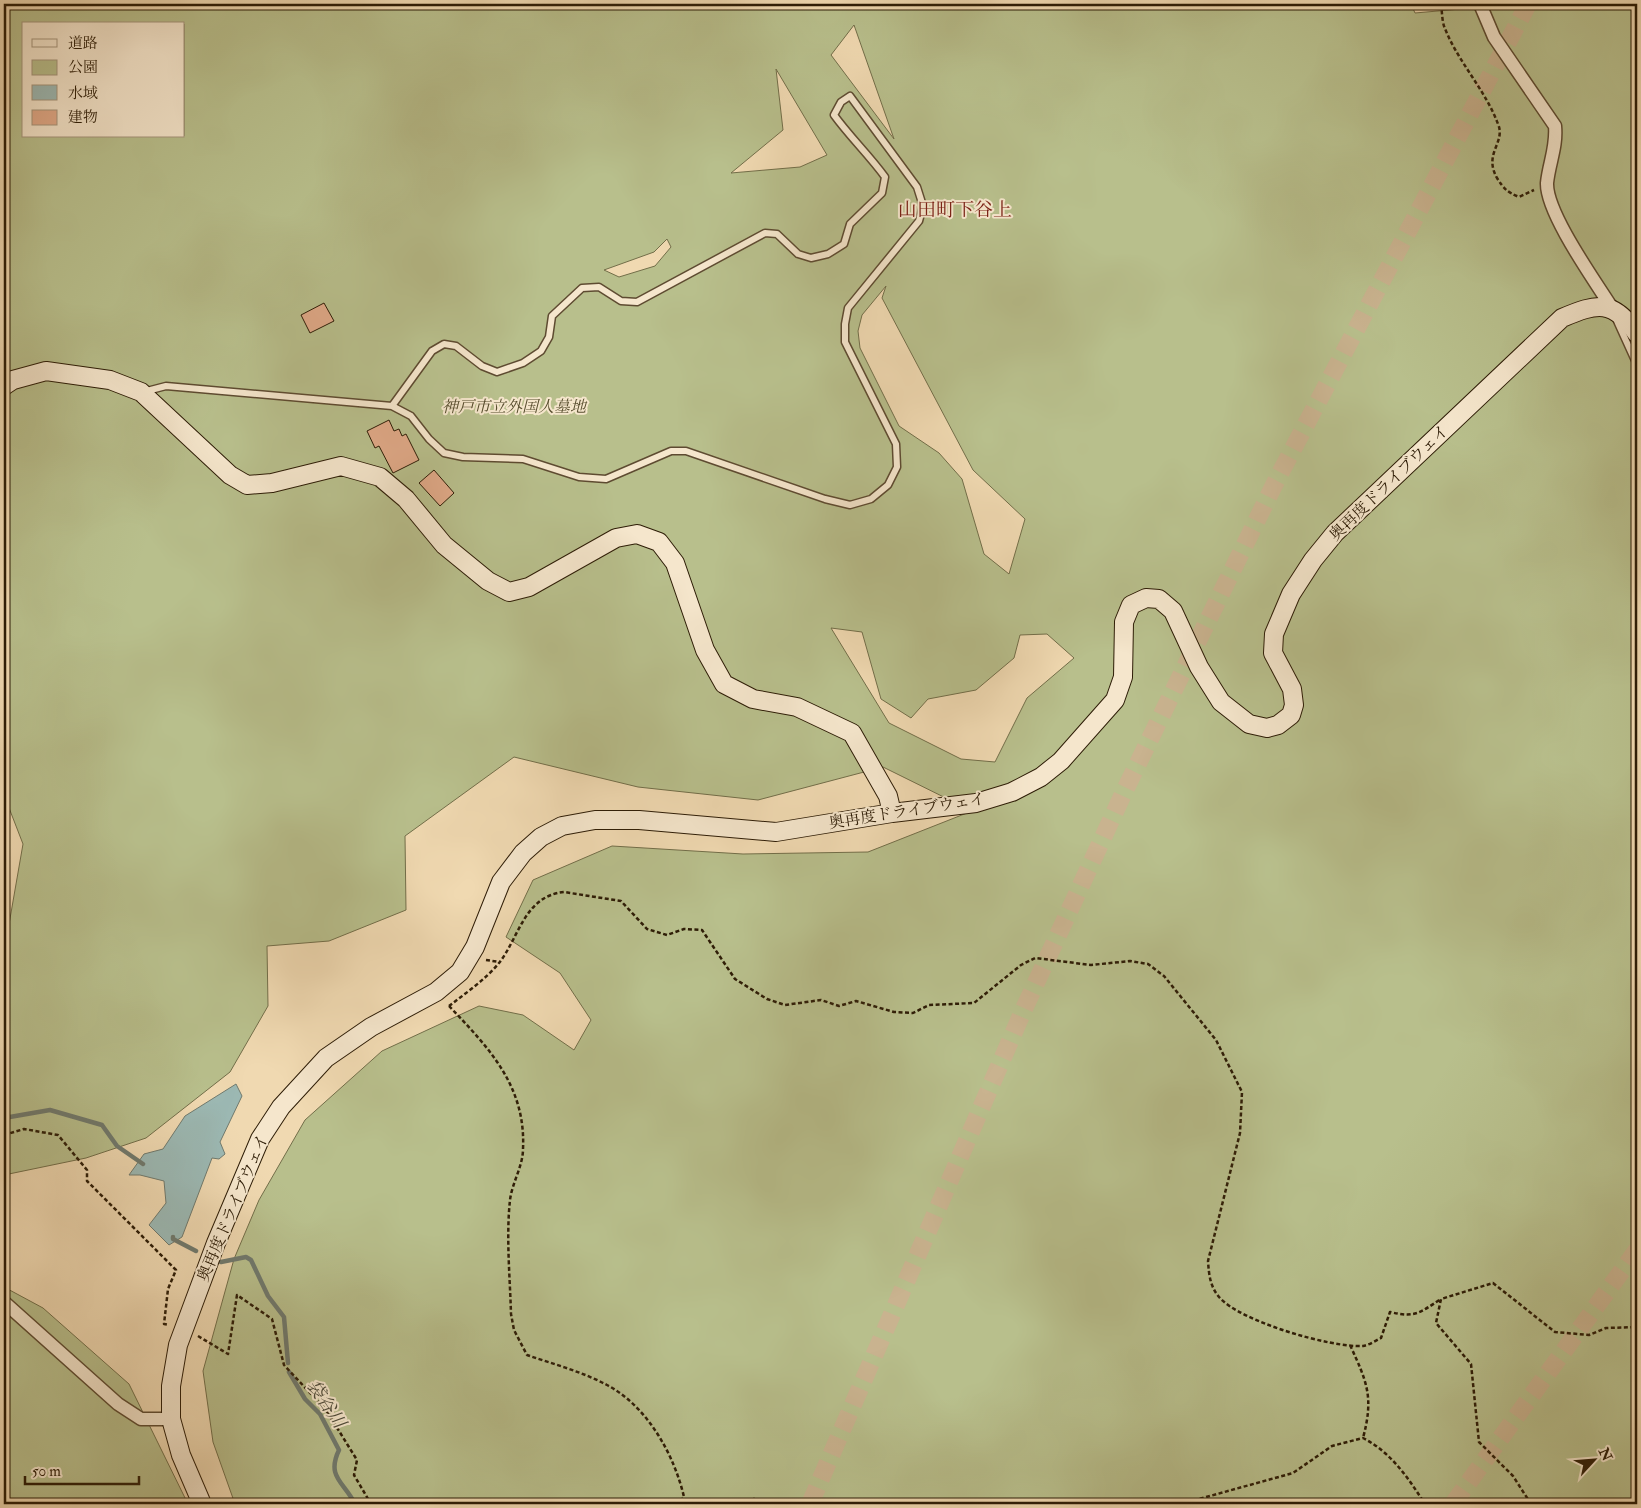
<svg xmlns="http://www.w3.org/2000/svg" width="1641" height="1508" font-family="'IM FELL Double Pica','Noto Serif JP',serif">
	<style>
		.green { fill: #b8bf8c; stroke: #726e49; fill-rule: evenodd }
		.water { fill: #9cb9b4; stroke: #707a6e }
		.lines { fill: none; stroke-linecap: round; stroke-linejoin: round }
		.stream { stroke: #707a6e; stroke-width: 4.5 }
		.building { fill: #e1aa89; stroke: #2d1c06 }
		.secondary-tunnel { stroke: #c9b38f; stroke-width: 18; stroke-dasharray: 18 9; stroke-linecap: butt }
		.lane-casing { stroke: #5e4b31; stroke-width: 9 }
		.street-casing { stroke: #5e4b31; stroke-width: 15 }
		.secondary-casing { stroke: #2d1c06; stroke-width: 20 }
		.path { stroke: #2d1c06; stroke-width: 2.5; stroke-dasharray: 4 2.5; stroke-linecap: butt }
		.lane { stroke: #f5e6cc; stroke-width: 6 }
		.street { stroke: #f5e6cc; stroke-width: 12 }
		.secondary { stroke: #f5e6cc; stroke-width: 18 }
		.labels { text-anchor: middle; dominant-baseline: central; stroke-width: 4; stroke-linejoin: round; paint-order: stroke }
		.park-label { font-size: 16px; font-style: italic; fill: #574d2e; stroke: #f5e6cc }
		.street-label { font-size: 16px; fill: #2d1c06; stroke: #f5e6cc }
		.water-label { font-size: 18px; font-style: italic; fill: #4e4b3a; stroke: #f5e6cc }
		.quarter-label { font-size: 19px; fill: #7a1f14; stroke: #f5e6cc }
	</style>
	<rect width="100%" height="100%" fill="#f0d9b1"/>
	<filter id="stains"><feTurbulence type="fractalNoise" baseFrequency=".004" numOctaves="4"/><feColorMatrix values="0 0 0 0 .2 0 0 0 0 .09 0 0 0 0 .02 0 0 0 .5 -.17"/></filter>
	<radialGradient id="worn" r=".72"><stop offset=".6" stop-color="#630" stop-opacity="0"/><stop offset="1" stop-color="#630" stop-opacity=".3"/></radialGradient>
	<path class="green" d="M 4,4 L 1411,4 L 1415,13 L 1472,8 L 1474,4 L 1637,4 L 1637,1504 L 235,1504 L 213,1442 L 203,1371 L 234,1259 L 259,1200 L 305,1120 L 382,1051 L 479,1006 L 523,1015 L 574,1050 L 591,1020 L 560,973 L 506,937 L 533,880 L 612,846 L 743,854 L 868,852 L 972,811 L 883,767 L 758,800 L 638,787 L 514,757 L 405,836 L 406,910 L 329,941 L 267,946 L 268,1006 L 230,1072 L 146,1138 L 86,1158 L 4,1175 L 4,953 L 23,844 L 4,795 ZM 24,24 L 184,24 L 184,136 L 24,136 ZM 854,25 L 894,139 L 831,55 ZM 776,69 L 827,155 L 800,167 L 731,173 L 783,130 ZM 667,239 L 671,247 L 655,266 L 619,277 L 604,270 L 654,252 ZM 886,286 L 882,298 L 973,470 L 1025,519 L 1009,574 L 984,554 L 962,479 L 939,453 L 899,426 L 860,348 L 858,331 L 862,315 ZM 831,628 L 862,632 L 881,699 L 911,718 L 928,699 L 976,690 L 1014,658 L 1020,635 L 1047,634 L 1074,658 L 1027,698 L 995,762 L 961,759 L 889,723 Z
		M 4,1287 L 43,1308 L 129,1384 L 188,1504 L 4,1504 Z"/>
	<path class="water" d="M 236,1084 L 242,1096 L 220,1142 L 225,1154 L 219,1159 L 212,1158 L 182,1237 L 169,1245 L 149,1225 L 166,1203 L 164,1181 L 140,1175 L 129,1175 L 144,1154 L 163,1149 L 185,1116 Z"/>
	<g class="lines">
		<path class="stream" d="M 4,1118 L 50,1110 L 102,1125 L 117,1146 L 143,1164
			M 173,1237 L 173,1239 L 196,1251
			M 221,1262 L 246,1257 L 251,1260 L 268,1296 L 284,1317 L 288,1363
			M 289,1372 L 305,1399 L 320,1414 L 339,1450 C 326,1477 344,1482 355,1504"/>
	</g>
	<path class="building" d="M 324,303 L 334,321 L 310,333 L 301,315 Z
		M 389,420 L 394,431 L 399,429 L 402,436 L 406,434 L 419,460 L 393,473 L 379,446 L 375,448 L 367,431 Z
		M 434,470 L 454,493 L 440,506 L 419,483 Z"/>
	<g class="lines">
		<path class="secondary-tunnel" d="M 810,1504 L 1023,1011 L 1124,792 L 1275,483 L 1528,4
			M 1453,1504 L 1637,1250"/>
		<g class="lane-casing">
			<path id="lane" d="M 1617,321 L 1637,365
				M 143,392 L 166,386 L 392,406 L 411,416 L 429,439 L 444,453 L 463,457 L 523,459 L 579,477 L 606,479 L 671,451 L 686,451 L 825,499 L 850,505 L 871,499 L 888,485 L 897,467 L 896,444 L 845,342 L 845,324 L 848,308 L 919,221 L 923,206 L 917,187 L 850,96 L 841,102 L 834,115 C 850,137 869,155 885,177 L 882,193 L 850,224 L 844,244 L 828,254 L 811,258 L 798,254 L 777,234 L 765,233 L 637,302 L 621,301 L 599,287 L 582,288 L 552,316 L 549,337 L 541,351 L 523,363 L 497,372 L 482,366 L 456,346 L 444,344 L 432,351 L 392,406"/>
		</g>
		<g class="street-casing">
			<path id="street" d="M 1480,4 L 1494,37 L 1555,126 C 1557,147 1549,163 1547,183 C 1546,213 1595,281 1612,308
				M 4,1302 L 118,1404 L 141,1419 L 171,1419"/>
		</g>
		<g class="secondary-casing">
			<path id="secondary" d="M 4,386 L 13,380 L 46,371 L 110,380 L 141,392 L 230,475 L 247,485 L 272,483 L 341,466 L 380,477 L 406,499 L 444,545 L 488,581 L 509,592 L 529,587 L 616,538 L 637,534 L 659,542 L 675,563 L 705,650 L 724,684 L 753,699 L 797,707 L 852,733 L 888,796 L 892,813
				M 202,1504 L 181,1455 L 171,1419 L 171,1386 L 178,1345 L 216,1243 L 260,1139 L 281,1107 L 326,1058 L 371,1027 L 436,992 L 460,972 L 475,947 L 501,882 L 523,853 L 541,837 L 562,826 L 595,820 L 639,820 L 776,832 L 892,813 L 976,803 L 1012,792 L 1041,777 L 1061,761 L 1115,700 L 1123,677 L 1124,622 L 1131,605 L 1146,598 L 1159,599 L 1173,611 L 1199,667 L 1221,702 L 1249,724 L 1267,728 L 1278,725 L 1291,715 L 1294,705 L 1292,689 L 1273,653 L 1274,634 L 1291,594 L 1313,560 L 1335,533 L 1562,318 C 1597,303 1613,299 1637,334"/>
		</g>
		<path class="path" d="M 1441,4 C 1442,11 1442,20 1444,26 C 1457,61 1485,89 1498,124 C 1506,143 1483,153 1497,178 C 1504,189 1507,192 1519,197 L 1534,190
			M 486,960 L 499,962
			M 449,1006 C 466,993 486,979 499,963 C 519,938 524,896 564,892 L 621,901 L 647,929 L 667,935 L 684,929 L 702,930 L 735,979 L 767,999 L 785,1005 L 821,1000 L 839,1006 L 856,1001 L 894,1012 L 913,1013 L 929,1005 L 974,1003 L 1021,965 L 1035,958 L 1091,965 L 1130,961 L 1148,964 L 1164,976 L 1216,1040 L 1242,1092 L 1240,1133 L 1208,1261 C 1209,1275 1210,1286 1219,1297 C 1239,1321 1331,1348 1363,1346 C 1369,1345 1375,1341 1381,1338 L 1390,1312 C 1416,1318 1419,1313 1441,1299
			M 449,1006 C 489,1048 526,1086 523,1149 C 523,1166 512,1183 510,1200 C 506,1237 510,1277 511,1314 L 514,1330 L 527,1355 C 553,1364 583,1372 607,1385 C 647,1406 674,1454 684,1497 L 677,1504
			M 4,1135 L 24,1129 L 58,1135 L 87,1170 L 87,1181 L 176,1270 L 168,1289 L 164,1324 L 169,1325
			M 198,1336 L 228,1354 L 237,1295 L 272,1319 L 284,1365 L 326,1410 L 357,1460 L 354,1475 L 371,1504
			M 1350,1345 C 1367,1382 1374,1397 1363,1438
			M 726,1504 L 754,1499 L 770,1504
			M 1038,1504 L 1068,1500 L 1131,1504
			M 1181,1504 L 1293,1473 L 1332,1446 L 1363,1438 C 1392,1453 1408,1478 1425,1504
			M 1531,1504 L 1513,1476 L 1479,1442 L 1471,1364 L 1436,1323 L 1441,1299 L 1493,1283 L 1555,1332 L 1589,1335 L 1606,1328 L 1637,1327"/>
		<use href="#lane" class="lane"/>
		<use href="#street" class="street"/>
		<use href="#secondary" class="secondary"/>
	</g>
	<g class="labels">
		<g class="park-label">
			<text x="514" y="407">神戸市立外国人墓地</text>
		</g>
		<g class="street-label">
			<text transform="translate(1389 483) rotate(-44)">奥再度ドライブウェイ</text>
			<text transform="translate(907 811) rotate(-9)">奥再度ドライブウェイ</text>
			<text transform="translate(233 1208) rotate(-67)">奥再度ドライブウェイ</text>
		</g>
		<g class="water-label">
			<text transform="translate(326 1404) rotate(56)">袋谷川</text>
		</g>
		<g class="quarter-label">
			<text x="955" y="210">山田町下谷上</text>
		</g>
	</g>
	<rect width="1641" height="1508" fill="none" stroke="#f0d9b1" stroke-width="20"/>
	<rect x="5" y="5" width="1631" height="1498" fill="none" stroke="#2d1c06" stroke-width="2.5"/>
	<rect x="10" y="10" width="1621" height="1488" fill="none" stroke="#2d1c06"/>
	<rect x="22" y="22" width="162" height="115" fill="#f5e6cc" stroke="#a5957d"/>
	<rect x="32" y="39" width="25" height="8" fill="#f5e6cc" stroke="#a5957d"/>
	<text x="68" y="48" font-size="15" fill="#2d1c06">道路</text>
	<rect x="32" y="60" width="25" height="15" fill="#b8bf8c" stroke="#a5957d"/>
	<text x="68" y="72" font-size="15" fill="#2d1c06">公園</text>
	<rect x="32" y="85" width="25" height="15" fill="#9cb9b4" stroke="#a5957d"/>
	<text x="68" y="98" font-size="15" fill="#2d1c06">水域</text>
	<rect x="32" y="110" width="25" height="15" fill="#e1aa89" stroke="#a5957d"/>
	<text x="68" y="122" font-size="15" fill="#2d1c06">建物</text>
	<g transform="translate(1594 1460) rotate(64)" stroke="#f5e6cc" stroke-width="4" paint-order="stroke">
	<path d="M0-4L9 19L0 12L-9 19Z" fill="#2d1c06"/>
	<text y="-8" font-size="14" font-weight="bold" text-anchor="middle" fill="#2d1c06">N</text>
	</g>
	<path d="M25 1476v8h114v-8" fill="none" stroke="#2d1c06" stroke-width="2.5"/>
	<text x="32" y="1476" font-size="15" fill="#2d1c06" stroke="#f5e6cc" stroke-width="4" paint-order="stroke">50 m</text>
	<rect width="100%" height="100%" filter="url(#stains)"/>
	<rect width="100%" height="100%" fill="url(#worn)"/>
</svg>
